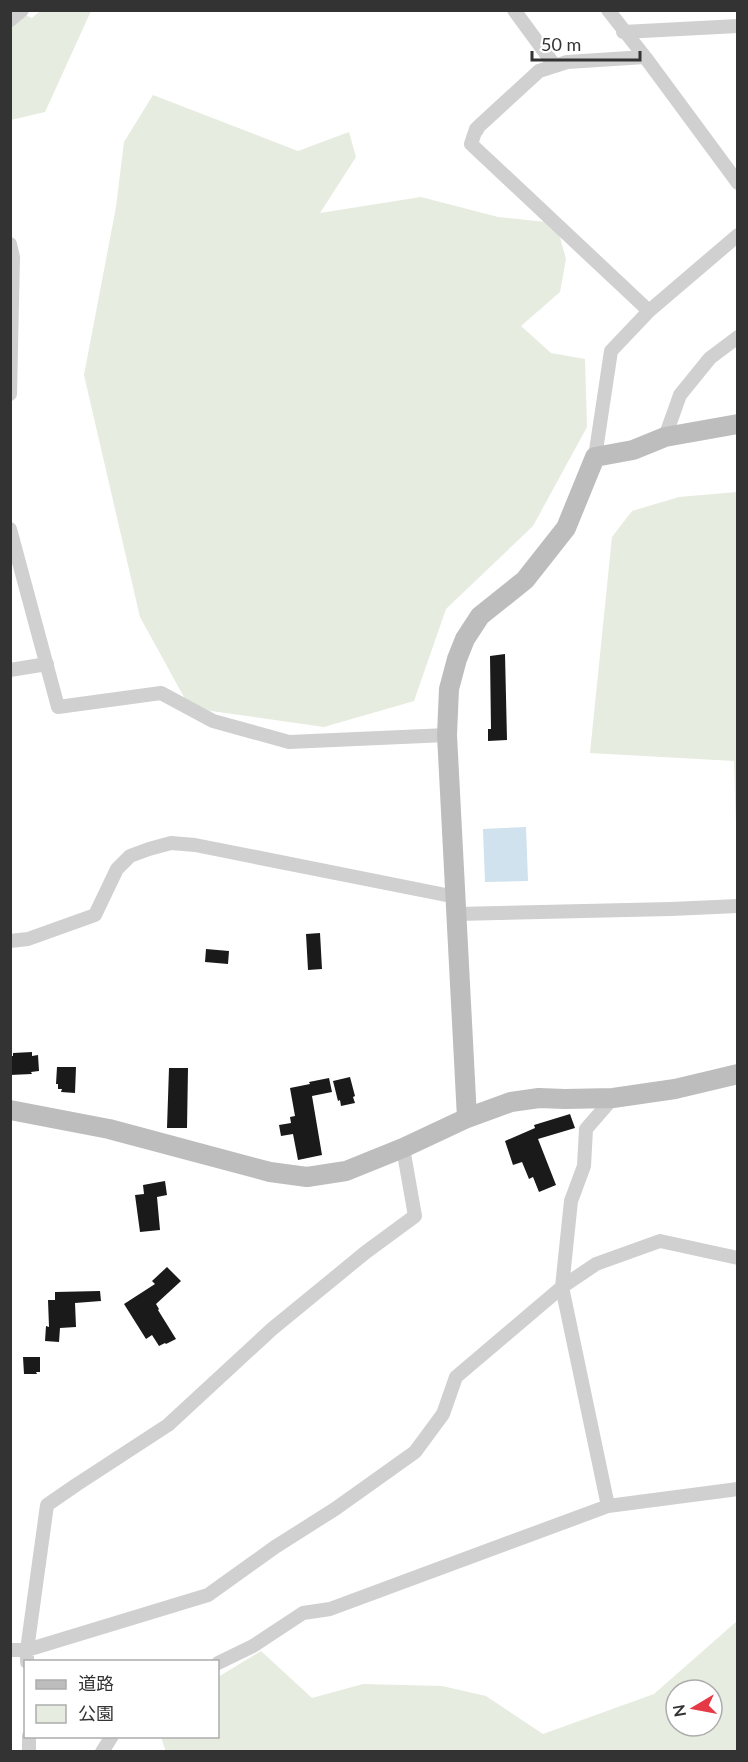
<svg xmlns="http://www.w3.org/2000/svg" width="748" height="1762" font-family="Lato,'Noto Sans JP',sans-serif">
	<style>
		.green { fill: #e6ecdf; fill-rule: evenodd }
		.water { fill: #cfe2ee }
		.building { fill: #1a1a1a }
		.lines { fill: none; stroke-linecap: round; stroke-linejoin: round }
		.street { stroke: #d0d0d0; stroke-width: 14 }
		.secondary { stroke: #bdbdbd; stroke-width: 20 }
	</style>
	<rect width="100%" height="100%" fill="#fff"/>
	<path class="green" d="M 10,11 L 16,11 L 32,18 L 40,11 L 91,11 L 45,112 L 11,120 Z
		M 153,95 L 298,151 L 349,132 L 356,157 L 320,213 L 421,197 L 498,217 L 556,223 L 566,259 L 560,292 L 521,326 L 551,353 L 585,359 L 587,427 L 533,526 L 446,609 L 414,701 L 324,727 L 190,708 L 140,617 L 84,375 L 116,207 L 124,142 Z
		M 737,492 L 738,492 L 737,857 L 734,761 L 590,753 L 612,537 L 632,511 L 679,497 Z
		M 737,1621 L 737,1751 L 166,1752 L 161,1737 L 218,1736 L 218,1677 L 261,1651 L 312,1698 L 363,1684 L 442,1686 L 486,1696 L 543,1734 L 654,1694 ZM 676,1690 L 712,1690 L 712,1726 L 676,1726 Z"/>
	<path class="water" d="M 526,827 L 528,881 L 485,882 L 483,829 Z"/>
	<path class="building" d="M 505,654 L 507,740 L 488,741 L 488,729 L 491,729 L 490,656 Z
		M 320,933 L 322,969 L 308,970 L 306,934 Z
		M 206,949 L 229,951 L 228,964 L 205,962 Z
		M 32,1052 L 32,1056 L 38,1055 L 39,1071 L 31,1072 L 32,1074 L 10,1075 L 10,1056 L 13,1056 L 13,1053 Z
		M 57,1067 L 76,1067 L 75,1093 L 61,1092 L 62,1089 L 58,1089 L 58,1084 L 56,1084 Z
		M 169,1068 L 188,1068 L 187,1128 L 167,1128 Z
		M 350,1077 L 355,1096 L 353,1097 L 355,1103 L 341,1106 L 340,1100 L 338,1101 L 333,1081 Z
		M 329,1078 L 332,1092 L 312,1096 L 322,1155 L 298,1160 L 293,1134 L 281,1136 L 279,1125 L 291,1123 L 290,1117 L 295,1116 L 290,1088 L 310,1084 L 309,1082 Z
		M 570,1114 L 575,1128 L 538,1139 L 556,1185 L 539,1192 L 533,1177 L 529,1179 L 522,1162 L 513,1165 L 505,1141 L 535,1128 L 534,1125 Z
		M 165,1181 L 167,1195 L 157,1197 L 160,1230 L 140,1232 L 135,1195 L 144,1194 L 143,1185 Z
		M 167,1267 L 181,1281 L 156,1304 L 159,1309 L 158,1310 L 176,1339 L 166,1344 L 165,1343 L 159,1346 L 152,1335 L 146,1339 L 124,1304 L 155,1284 L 152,1281 Z
		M 100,1291 L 101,1301 L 75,1303 L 76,1327 L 60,1328 L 59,1342 L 45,1341 L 46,1326 L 49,1327 L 48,1300 L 55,1300 L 55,1292 Z
		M 23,1357 L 40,1357 L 40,1372 L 36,1372 L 37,1374 L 24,1374 Z"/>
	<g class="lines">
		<path class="street" d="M 514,10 L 555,66
			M 608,10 L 645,57 L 738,183
			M 10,20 L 22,10
			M 623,32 L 738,26
			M 645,57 L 567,62 L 539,71 L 478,127 L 477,130 L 476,129 L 471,144 L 649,311
			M 10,244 L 13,257 L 10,394
			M 665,437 L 680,395 L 710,358 L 738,337
			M 595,457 L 611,351 L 649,311 L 738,235
			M 10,529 L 58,707 L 161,693 L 213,721 L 289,742 L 447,735
			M 10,670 L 47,664
			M 457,914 L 671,909 L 738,906
			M 10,941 L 28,939 L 95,915 L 117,869 L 130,856 L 149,849 L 171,843 L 195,845 L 456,897
			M 608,1506 L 562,1287 L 571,1201 L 584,1166 L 586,1129 L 613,1098
			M 10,1650 L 27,1650 L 208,1595 L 275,1547 L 335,1509 L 415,1452 L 443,1414 L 456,1377 L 562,1287 L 596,1264 L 660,1241 L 738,1258
			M 27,1662 L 27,1650 L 47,1505 L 76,1485 L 168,1425 L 272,1329 L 366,1252 L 415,1216 L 403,1148
			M 218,1663 L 253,1646 L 303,1613 L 330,1609 L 608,1506 L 738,1489
			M 29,1736 L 29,1752
			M 102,1752 L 112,1736"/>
		<path class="secondary" d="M 10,1110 L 109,1129 L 270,1172 L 307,1177 L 346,1171 L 403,1148 L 467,1118 L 511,1102 L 539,1098 L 565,1099 L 613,1098 L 675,1089 L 738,1074
			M 467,1118 L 447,735 L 449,689 L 457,659 L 465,639 L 480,616 L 525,580 L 566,528 L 595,457 L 633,450 L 665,437 L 738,424"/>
	</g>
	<rect width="748" height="1762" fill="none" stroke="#333333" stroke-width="24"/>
	<rect x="24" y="1660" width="195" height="78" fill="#ffffff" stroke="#adadad" stroke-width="1.5"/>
	<rect x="36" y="1680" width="30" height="9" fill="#bdbdbd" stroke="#adadad" stroke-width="1.5"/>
	<text x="78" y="1690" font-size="18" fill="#333333">道路</text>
	<rect x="36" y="1705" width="30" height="18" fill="#e6ecdf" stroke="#adadad" stroke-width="1.5"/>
	<text x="78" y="1720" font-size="18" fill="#333333">公園</text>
	<g transform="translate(694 1708) rotate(260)"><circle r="28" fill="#ffffff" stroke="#adadad" stroke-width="1.5"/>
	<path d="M0-4.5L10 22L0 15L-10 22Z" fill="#e63946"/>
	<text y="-9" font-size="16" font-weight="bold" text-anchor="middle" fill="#333333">N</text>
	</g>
	<path d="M532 51v9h108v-9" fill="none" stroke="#333333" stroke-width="3"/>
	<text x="541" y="51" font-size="18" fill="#333333" stroke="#ffffff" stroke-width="4.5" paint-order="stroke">50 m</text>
</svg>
